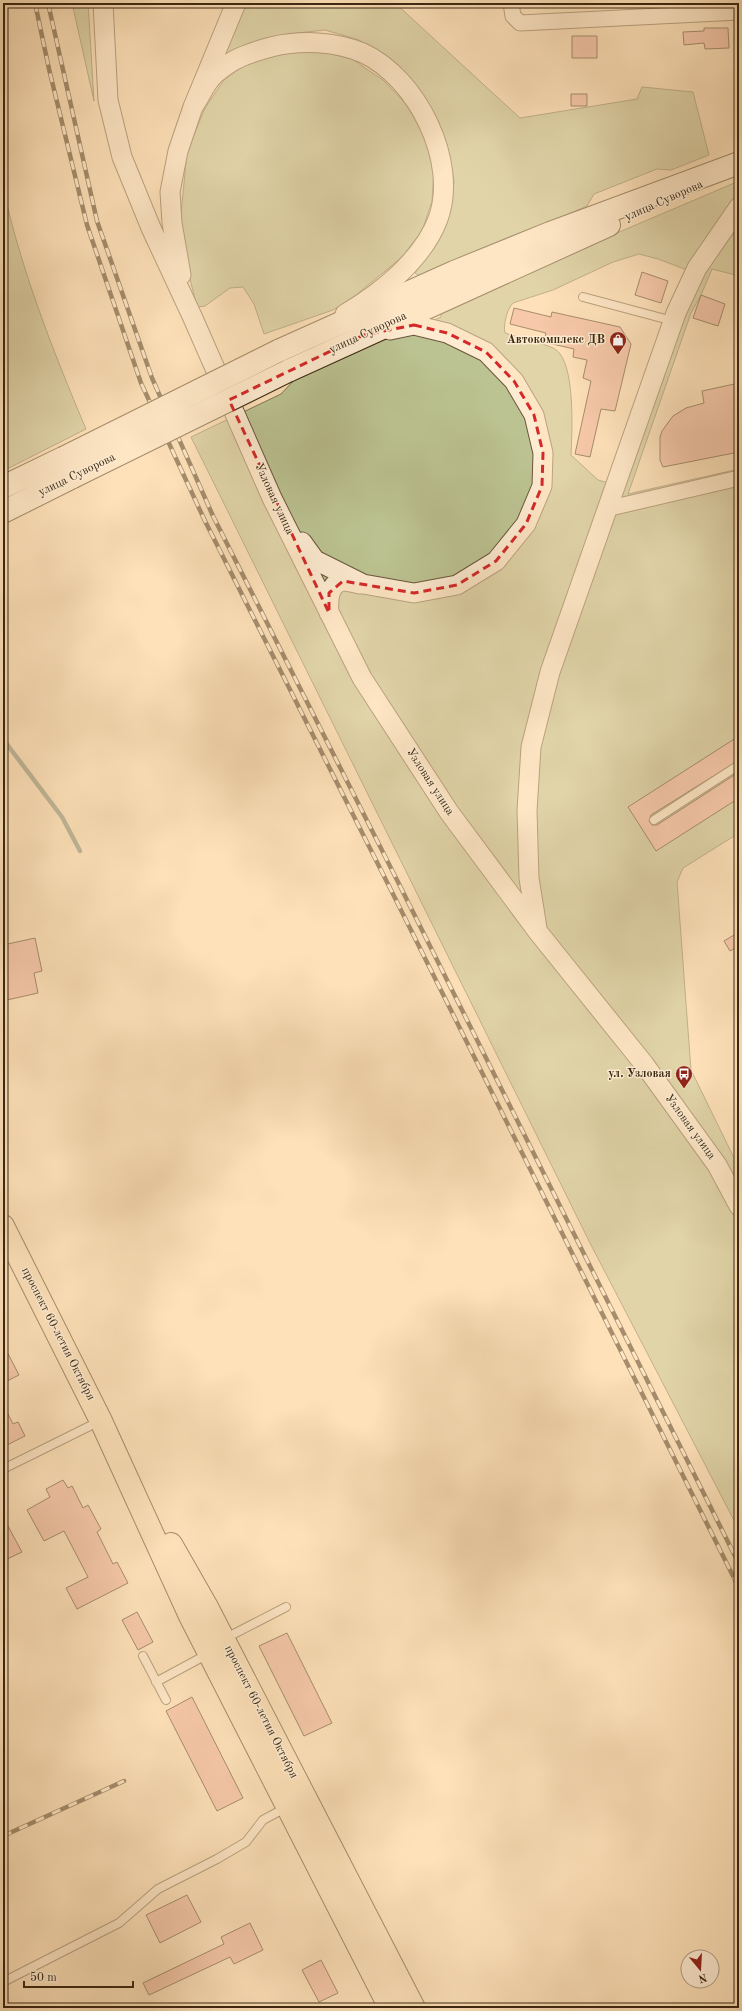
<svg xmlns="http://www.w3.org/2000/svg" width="742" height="2011" font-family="'Old Standard TT',serif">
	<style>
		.green { fill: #bcc392; stroke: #7b7551; fill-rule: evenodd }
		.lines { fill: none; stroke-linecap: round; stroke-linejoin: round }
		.stream { stroke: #77826f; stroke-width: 4.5 }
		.building { fill: #efab98; stroke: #3a2710 }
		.service-casing { stroke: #6b563a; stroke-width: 10 }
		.minor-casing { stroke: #6b563a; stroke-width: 17 }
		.tertiary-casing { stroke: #6b563a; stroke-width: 21 }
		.secondary-casing { stroke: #3a2710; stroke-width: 24 }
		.trunk-casing { stroke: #3a2710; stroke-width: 24 }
		.service { stroke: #feecd2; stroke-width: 8 }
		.minor { stroke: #feecd2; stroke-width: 15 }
		.tertiary { stroke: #feecd2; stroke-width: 19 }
		.secondary { stroke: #feecd2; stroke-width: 22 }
		.trunk { stroke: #fee1b9; stroke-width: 22 }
		.rail-casing { stroke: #3a2710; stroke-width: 4.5 }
		.rail { stroke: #feecd2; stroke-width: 3; stroke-dasharray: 9; stroke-linecap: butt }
		.secondary-bridge-casing { stroke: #3a2710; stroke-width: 24; stroke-linecap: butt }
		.secondary-bridge { stroke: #feecd2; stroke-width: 22 }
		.marked { fill: none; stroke: #d62828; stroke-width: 3; stroke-dasharray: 8 5; stroke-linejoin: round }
		.labels { text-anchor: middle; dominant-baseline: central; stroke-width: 3; stroke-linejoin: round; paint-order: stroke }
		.street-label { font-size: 12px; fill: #3a2710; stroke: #feecd2 }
		.poi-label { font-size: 12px; font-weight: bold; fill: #3a2710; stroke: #feecd2; text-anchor: end }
	</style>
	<rect width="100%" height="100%" fill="#fee1b9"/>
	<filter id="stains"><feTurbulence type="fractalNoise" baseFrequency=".005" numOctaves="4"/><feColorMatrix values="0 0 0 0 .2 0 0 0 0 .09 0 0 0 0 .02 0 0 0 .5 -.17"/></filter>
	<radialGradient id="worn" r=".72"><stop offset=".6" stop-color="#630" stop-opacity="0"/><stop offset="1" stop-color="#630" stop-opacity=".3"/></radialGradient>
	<path class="green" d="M 72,3 L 88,3 L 94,101 Z
		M 240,3 L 395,3 L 520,118 L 637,99 L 642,87 L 693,92 L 709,155 L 671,170 L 657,169 L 594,194 L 587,206 L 422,277 L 415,273 L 441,236 L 452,202 L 454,181 L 450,158 L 440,132 L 391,62 L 359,40 L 325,30 L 288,34 L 257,41 L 240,47 L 226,56 L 221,50 Z
		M 320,51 L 352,59 L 383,80 L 407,105 L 424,135 L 434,168 L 432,201 L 422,231 L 402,257 L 356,295 L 333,310 L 264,334 L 254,304 L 243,287 L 230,288 L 205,306 L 197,307 L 179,235 L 187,152 L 205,108 L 224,80 L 250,61 L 276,52 Z
		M 739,181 L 739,276 L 712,269 L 701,295 L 691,313 L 628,494 L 739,469 L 739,833 L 683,868 L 677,882 L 691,1070 L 739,1168 L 739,1530 L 590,1243 L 191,437 L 281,394 L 296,378 L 361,344 L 400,336 L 441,317 L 441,308 ZM 639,254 L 658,259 L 695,273 L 615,485 L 598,480 L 571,455 C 572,433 576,362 555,349 C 544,343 519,338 505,333 C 503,325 507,309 513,303 L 553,290 L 613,262 Z
		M 3,187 C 21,270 53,351 86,429 L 3,471 Z"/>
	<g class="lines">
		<path class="stream" d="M 3,739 L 62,817 L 80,851"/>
	</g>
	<path class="building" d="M 704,28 L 728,28 L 729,48 L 705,49 L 704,43 L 684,45 L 683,32 L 704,31 Z
		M 572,36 L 597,36 L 597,58 L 572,58 Z
		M 571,94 L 587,94 L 587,106 L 571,106 Z
		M 642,272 L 668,281 L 661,303 L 635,295 Z
		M 701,295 L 725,304 L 718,326 L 693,318 Z
		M 514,308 L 551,317 L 552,312 L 620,327 L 631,344 L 615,411 L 601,409 L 590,457 L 575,454 L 591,381 L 583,378 L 587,360 L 573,357 L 574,349 L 544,342 L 546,333 L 510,324 Z
		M 739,383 L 739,452 L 663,467 L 660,460 L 660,437 L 662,431 L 673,416 L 686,408 L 704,403 L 702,391 Z
		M 739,736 L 739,760 L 651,815 L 649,821 L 652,825 L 657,825 L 739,772 L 739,798 L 656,851 L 628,807 Z
		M 739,932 L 739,946 L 730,951 L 724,941 Z
		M 35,938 L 42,971 L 34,973 L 38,993 L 7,1000 L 3,984 L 3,945 Z
		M 3,1344 L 19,1375 L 3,1383 Z
		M 3,1404 L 13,1424 L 18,1422 L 25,1436 L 3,1447 Z
		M 63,1480 L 68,1488 L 72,1486 L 83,1508 L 88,1505 L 101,1529 L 97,1532 L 113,1564 L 117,1562 L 128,1583 L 77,1609 L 66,1588 L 88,1577 L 64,1531 L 44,1541 L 27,1510 L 50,1497 L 46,1489 Z
		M 3,1517 L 22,1552 L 3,1561 Z
		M 137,1612 L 153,1642 L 138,1650 L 122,1620 Z
		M 287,1633 L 332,1723 L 304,1736 L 259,1646 Z
		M 192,1697 L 243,1798 L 217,1811 L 166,1711 Z
		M 187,1895 L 201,1922 L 160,1943 L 146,1915 Z
		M 250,1923 L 263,1950 L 234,1964 L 230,1957 L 149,1995 L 143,1983 L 224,1944 L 221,1937 Z
		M 321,1960 L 338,1993 L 319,2002 L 302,1970 Z"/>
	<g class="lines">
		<g class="service-casing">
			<path id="service" d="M 583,297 L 673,321
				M 654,820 L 739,765
				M 3,1469 L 100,1421
				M 224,1639 L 286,1607
				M 143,1656 L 166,1700
				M 156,1682 L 208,1654
				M 3,1982 L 119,1923 L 158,1889 L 217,1859 L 246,1842 L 263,1820 L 287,1807"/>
		</g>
		<g class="minor-casing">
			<path id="minor" d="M 511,3 L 513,16 L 520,23 L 739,12
				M 606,509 L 739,478"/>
		</g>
		<g class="tertiary-casing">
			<path id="tertiary" d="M 103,3 L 108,100 L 122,157 L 151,228 L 192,316 L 272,498 L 362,678 L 449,812 L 538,932 L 644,1064 L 717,1165 L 739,1206
				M 193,107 C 200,97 206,82 215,74 C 233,58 249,53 271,47 C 300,40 335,41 363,53 C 417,78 459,162 438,219 C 423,259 381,293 345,314
				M 181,275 L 172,223 L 170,192 L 178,151 L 193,107 L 236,3
				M 302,542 L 315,560 L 363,584 L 414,593 L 457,585 L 496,561 L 526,524 L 542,486 L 543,453 L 534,415 L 514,381 L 486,352 L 447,333 L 414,325 L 390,330
				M 329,613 C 328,602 328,582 344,581 C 348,581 355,583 360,584
				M 537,928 L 529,878 L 527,811 L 531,747 L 550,672 L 676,313 L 697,268 L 739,207"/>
		</g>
		<g class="secondary-casing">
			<path id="secondary" d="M 278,351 L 454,272 L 550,233 L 739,163
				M 288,371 L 609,225
				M 3,487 L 63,458
				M 3,512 L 73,477"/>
		</g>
		<g class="trunk-casing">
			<path id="trunk" d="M 3,1226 L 101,1421 L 190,1616 L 390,2008
				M 171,1544 L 207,1607 L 414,2008"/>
		</g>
		<use href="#service" class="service"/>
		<use href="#minor" class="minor"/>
		<use href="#tertiary" class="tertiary"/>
		<use href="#secondary" class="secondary"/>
		<use href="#trunk" class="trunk"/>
		<g class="rail-casing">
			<path id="rail" d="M 35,3 L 49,69 L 87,225 L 141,383 L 205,521 L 388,884 L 739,1588
				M 48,3 L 97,221 L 152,378 L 213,516 L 397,880 L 739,1564
				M 3,1836 L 124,1781"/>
		</g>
		<use href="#rail" class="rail"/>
		<g class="secondary-bridge-casing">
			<path id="secondary-bridge" d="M 63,458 L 278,351
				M 73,477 L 288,371"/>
		</g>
		<use href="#secondary-bridge" class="secondary-bridge"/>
	</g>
	<path d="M0 0H742V2011H0ZM 414,325 L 447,333 L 486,352 L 514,381 L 534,415 L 543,453 L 542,486 L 526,524 L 496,561 L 457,585 L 414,593 L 343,581 L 329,593 L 329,613 L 229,400 L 364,335 Z" fill="#fee1b9" fill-opacity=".55" fill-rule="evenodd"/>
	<path class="marked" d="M 414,325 L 447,333 L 486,352 L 514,381 L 534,415 L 543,453 L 542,486 L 526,524 L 496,561 L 457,585 L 414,593 L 343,581 L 329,593 L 329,613 L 229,400 L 364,335 Z"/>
	<defs>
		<g id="shop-pin" transform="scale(0.9)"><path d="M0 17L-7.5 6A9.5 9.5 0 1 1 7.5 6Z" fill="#8f2418" stroke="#feecd2"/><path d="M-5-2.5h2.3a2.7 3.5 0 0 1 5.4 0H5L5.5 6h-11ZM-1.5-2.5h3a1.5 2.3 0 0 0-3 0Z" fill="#fff"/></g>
		<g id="bus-pin" transform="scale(0.9)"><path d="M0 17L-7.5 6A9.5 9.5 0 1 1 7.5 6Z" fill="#8f2418" stroke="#feecd2"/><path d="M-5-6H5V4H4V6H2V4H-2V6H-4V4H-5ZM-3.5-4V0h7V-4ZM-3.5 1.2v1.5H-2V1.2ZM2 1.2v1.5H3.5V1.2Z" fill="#fff"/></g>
	</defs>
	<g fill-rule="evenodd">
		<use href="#shop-pin" x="618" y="340"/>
		<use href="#bus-pin" x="684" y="1074"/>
	</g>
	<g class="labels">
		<g class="street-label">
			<text transform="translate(664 201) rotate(-24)">улица Суворова</text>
			<text transform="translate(368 333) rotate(-25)">улица Суворова</text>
			<text transform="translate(77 475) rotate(-26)">улица Суворова</text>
			<text transform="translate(274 499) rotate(65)">Узловая улица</text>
			<text transform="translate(430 782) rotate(57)">Узловая улица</text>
			<text transform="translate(690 1127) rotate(54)">Узловая улица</text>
			<text transform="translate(58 1334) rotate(63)">проспект 60-летия Октября</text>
			<text transform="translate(261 1712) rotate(63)">проспект 60-летия Октября</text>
		</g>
		<g class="poi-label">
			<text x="605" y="340">Автокомплекс ДВ</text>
			<text x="671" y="1074">ул. Узловая</text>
		</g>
	</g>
	<rect width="742" height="2011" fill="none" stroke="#fee1b9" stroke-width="16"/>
	<rect x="4" y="4" width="734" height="2003" fill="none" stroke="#3a2710" stroke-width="2"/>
	<rect x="8" y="8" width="726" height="1995" fill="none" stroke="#3a2710"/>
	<g transform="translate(700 1969) rotate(162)"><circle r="19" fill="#feecd2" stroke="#b09d84"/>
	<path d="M0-3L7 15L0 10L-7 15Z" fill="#8f2418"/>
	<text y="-6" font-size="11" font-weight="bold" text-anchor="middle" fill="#3a2710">N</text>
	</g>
	<path d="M24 1981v6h109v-6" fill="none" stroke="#3a2710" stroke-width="2"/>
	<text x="30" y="1981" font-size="12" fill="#3a2710" stroke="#feecd2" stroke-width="3" paint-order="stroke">50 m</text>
	<rect width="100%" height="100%" filter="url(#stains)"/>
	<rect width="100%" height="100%" fill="url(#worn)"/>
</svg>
